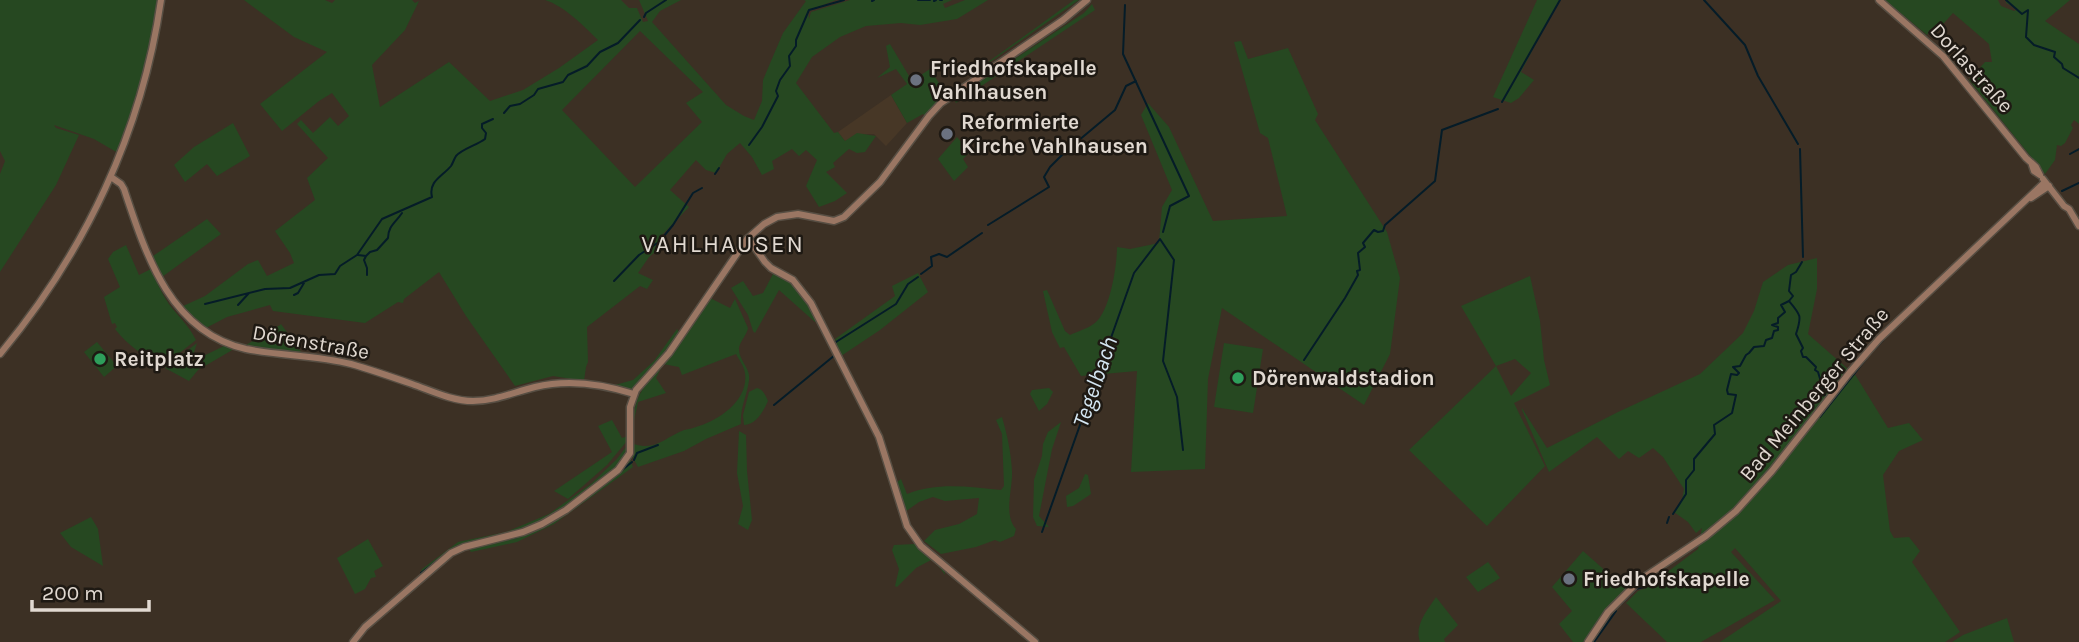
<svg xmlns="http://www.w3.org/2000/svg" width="2079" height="642" font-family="Karla,sans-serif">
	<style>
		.built { fill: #473726 }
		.green { fill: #264821; fill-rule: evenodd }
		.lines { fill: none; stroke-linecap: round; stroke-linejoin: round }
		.stream { stroke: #051c28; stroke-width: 2 }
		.secondary-casing { stroke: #574e43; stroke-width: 9 }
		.secondary { stroke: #9a7663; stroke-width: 6 }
		.worship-dot { fill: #6b7280; stroke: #1e1913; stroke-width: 2.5 }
		.leisure-dot { fill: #2e9e5b; stroke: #1e1913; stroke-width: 2.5 }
		.labels { text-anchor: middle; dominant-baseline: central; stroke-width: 5; stroke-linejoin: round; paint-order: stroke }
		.poi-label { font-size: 21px; font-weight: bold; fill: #e1d9d1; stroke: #1e1913; text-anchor: start }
		.street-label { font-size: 21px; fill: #e1d9d1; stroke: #1e1913 }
		.water-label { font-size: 23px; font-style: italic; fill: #d5e7f3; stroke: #1e1913 }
		.quarter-label { font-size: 24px; letter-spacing: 2px; fill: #e1d9d1; stroke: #1e1913 }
	</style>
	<rect width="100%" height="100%" fill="#3c3024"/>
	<path class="built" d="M 891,95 L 907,123 L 886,146 L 874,134 L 860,134 L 845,141 L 838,132 Z"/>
	<path class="green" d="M 0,0 L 160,0 L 146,64 L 118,153 L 94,139 L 54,125 L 56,128 L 79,135 L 56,185 L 0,272 L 0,174 L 5,161 L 0,151 Z
		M 244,0 L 325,0 L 332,3 L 335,0 L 412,0 L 415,3 L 419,1 L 405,30 L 372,65 L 380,107 L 449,62 L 490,101 L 523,90 L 559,68 L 598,40 C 584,26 564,6 545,0 L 621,0 L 629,8 L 637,8 L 643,22 L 648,21 L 639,0 L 681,0 L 660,11 L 652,22 L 726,105 L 744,116 L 754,120 L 762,101 L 763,80 L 774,54 L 783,33 L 806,1 L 804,0 L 836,0 L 808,11 L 809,19 L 811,12 L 850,0 L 952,0 L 943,4 L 945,8 L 965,0 L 988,0 L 957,19 L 920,25 L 901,23 L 866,26 L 840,37 L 812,57 L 796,83 L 834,133 L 838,132 L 845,141 L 857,133 L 876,136 L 865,152 L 857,153 L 849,149 L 833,163 L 835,167 L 826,172 L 847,193 L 835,201 L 819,207 L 806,186 L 817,160 L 806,150 L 799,156 L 792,149 L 772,161 L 774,169 L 762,175 L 752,157 L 740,143 L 727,154 L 716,173 L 706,170 L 696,160 L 670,190 L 689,207 L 662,235 L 665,237 L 661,247 L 649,257 L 638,273 L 653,280 L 647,289 L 640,286 L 587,327 L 588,362 L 586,367 L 584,381 L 553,376 L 515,386 L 466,316 L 439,272 L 404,299 L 403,303 L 398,302 L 365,323 L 273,311 L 270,305 L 227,317 L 204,329 L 181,307 L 205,296 L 248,264 L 258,260 L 267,276 L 294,263 L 290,253 L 275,231 L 315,200 L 307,178 L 328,158 L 297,124 L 301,120 L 313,133 L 330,117 L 338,126 L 349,116 L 332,93 L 319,101 L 282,131 L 260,104 L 327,52 L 294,37 ZM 640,31 L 703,92 L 686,103 L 702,122 L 635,187 L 562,110 Z
		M 1074,0 L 1079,0 L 973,74 L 973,73 Z
		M 1537,0 L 1559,0 L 1521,72 L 1534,80 L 1519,98 L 1511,103 L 1493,97 Z
		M 1885,0 L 1998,0 L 2001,6 L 2014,11 L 2018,9 L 2006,3 L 2006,0 L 2070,0 L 2045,21 L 2079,44 L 2079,124 L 2074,120 L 2071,125 L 2073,128 L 2065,143 L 2061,146 L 2057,145 L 2055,160 L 2045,174 L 1969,80 L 1985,62 L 1992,62 L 1989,44 L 1953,13 L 1937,31 L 1931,29 L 1927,35 Z
		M 1092,4 L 1095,10 L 956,103 L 955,101 L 972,87 L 1084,13 Z
		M 1241,41 L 1248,59 L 1288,48 L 1318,114 L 1315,120 L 1387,232 L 1400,278 L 1390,354 L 1364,405 L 1222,308 L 1208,379 L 1205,469 L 1131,472 L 1137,371 L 1081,376 L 1064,347 L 1060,348 L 1052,332 L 1043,291 L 1047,290 L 1065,331 L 1070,335 C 1078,331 1090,328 1096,322 C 1110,310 1117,266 1117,247 L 1130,249 L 1159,243 L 1162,207 L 1172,190 L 1141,115 L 1148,103 L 1169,127 L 1213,221 L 1287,216 L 1268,138 L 1260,133 L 1234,42 Z
		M 890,44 L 912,81 L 930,69 L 946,94 L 925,116 L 923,114 L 907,123 L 891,95 L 907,84 L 896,69 L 877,78 L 890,67 L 886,46 Z
		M 233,123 L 250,156 L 217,176 L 207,164 L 185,182 L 174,165 L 194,147 Z
		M 957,137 L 970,152 L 963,159 L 968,167 L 954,181 L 938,159 Z
		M 207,219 L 221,234 L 162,277 L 153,256 Z
		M 126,245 L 139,275 L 151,269 C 157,282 163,297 172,308 C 182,320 188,325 196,340 L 163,366 C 144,356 128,346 115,329 L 117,327 L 115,323 L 112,324 L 104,297 L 120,287 L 108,259 L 113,252 Z
		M 1817,258 L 1817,289 L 1808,334 L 1856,376 L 1888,428 L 1909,423 L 1923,440 L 1899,451 L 1883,475 L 1890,531 L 1894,538 L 1909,537 L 1920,551 L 1912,562 L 1960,632 L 1945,642 L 1720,642 L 1781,601 L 1735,548 L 1731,552 L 1775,600 L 1701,642 L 1667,642 L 1626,603 L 1638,591 L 1646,588 L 1698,549 L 1702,528 L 1696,533 L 1688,522 L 1674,512 L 1682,500 L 1684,489 L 1663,457 L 1653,448 L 1639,458 L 1628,451 L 1619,459 L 1597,437 L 1549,472 L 1522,410 L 1522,408 L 1547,448 L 1618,412 L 1700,374 L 1743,333 L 1754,311 L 1763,282 L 1788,265 Z
		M 774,272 C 800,286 804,294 818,319 L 815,322 L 779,290 L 755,333 L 753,331 L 748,315 L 731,288 L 743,281 L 753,296 L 763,293 Z
		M 918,273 L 928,292 L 880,330 L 841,356 L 835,339 L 895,296 L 892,286 Z
		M 1530,276 L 1540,321 L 1544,360 L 1550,385 L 1514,403 L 1545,466 L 1487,526 L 1409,450 L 1496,366 L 1461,306 ZM 1515,359 L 1531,373 L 1511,396 L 1496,366 Z
		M 710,298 L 730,308 L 735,299 L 748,328 C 747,335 740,341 739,348 C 738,360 751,368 749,380 C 747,396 740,407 741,424 L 706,439 L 684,451 L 638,467 L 632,456 L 634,444 C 656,451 664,438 684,430 C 689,429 694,428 699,426 C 721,419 749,399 745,373 C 744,366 739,360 736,354 L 682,375 L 679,367 L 663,364 Z
		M 281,324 L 302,353 L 246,345 L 280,325 Z
		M 677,329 L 679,332 L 658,361 L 634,389 L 615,388 L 615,385 L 633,380 L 654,361 Z
		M 97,342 L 117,366 L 104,377 L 84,352 Z
		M 197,343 L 191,362 L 224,346 L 234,349 L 198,370 L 189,381 L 165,368 Z
		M 1224,343 L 1263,349 L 1253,413 L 1214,407 Z
		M 661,368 L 656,378 L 666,393 L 638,402 L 634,420 C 633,399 646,382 661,368 Z
		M 757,388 C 763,389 766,396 768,401 C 763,412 756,425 744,425 L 743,415 L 749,392 Z
		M 1049,388 L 1053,392 L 1047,404 L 1039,411 L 1030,394 L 1032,390 Z
		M 1002,417 C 1007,434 1011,452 1012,471 C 1013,488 1003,515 1016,529 L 1014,536 L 1000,542 L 995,540 L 976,547 L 941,554 L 924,541 L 935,530 L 959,524 L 977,514 L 979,498 L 945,501 L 933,497 L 919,502 L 905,512 L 896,483 L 901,479 L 907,494 C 937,482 969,487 1001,490 L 1004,486 L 1002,434 L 996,420 Z
		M 612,420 L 622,438 L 628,436 L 627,441 L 607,465 L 568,499 L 554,491 L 612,452 L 598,426 Z
		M 1061,422 L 1052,449 L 1039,516 L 1049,527 L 1037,526 L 1033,517 L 1034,480 L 1042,456 L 1043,444 L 1048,432 Z
		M 739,431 L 746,435 L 747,471 L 752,520 L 748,530 L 738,524 L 743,506 L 737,473 Z
		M 630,442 L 624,461 L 563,510 L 527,529 L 467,544 L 420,576 L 422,569 L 458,542 L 506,532 L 549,514 L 592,483 L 616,460 Z
		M 630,459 L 633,467 L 554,524 L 517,542 L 471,552 L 469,549 L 461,552 L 461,550 L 530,531 L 620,470 Z
		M 1085,474 L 1088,475 L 1091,494 L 1073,506 L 1067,507 L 1066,496 L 1079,488 Z
		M 91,517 L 98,529 L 103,566 L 71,547 L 60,533 Z
		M 368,539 L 383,566 L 374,571 L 376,577 L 371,578 L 365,589 L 355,594 L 337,558 Z
		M 915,544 L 944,568 L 945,575 L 937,564 L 931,560 L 916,568 L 897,587 L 895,586 L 899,569 L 892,550 L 894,545 Z
		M 1583,551 L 1626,589 L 1609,606 L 1583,642 L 1573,642 L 1559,624 L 1572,611 L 1552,587 Z
		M 1488,562 L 1500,578 L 1478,592 L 1466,577 Z
		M 1436,597 L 1458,625 L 1444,639 L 1445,642 L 1420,642 C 1414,625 1427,611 1436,597 Z
		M 2007,618 L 2014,642 L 1952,642 L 1963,635 Z"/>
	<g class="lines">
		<path class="stream" d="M 918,0 L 930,0
			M 940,0 L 942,0
			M 1704,0 L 1745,45 L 1758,76 L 1798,144
			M 2006,0 L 2022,14 L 2028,10 L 2026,37 L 2034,45 L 2055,52 L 2054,57 L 2062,64 L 2063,68 L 2079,78
			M 872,1 L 874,0
			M 934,1 L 936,0
			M 1125,5 L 1123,54 L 1189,196 L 1170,206 L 1163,232
			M 644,17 L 646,13 L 666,0
			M 1502,102 L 1560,0
			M 504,113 L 510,106 L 520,104 L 534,95 L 538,89 L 563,82 L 568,75 L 587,66 L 600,52 L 618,43 L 640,20
			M 749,145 L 762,127 L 778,96 L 776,91 L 780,80 L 790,66 L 789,56 L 796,46 L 796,40 L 809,10 L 844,0
			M 1800,149 L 1803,257
			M 2070,154 L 2079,149
			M 715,174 L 719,168
			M 2062,191 L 2079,183
			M 988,225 L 1049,187 L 1044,177 L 1050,167 L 1066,151 L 1115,110 L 1126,86 L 1136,81
			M 358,255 L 366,256 L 370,252 L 377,250 L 388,238 C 388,226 396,222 402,213
			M 366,256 L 364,260 L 367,268 L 367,275
			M 921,274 L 932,266 L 931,257 L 939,254 L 947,257 L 982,233
			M 614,281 L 639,255 L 659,242 L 673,225 L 693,193 L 702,188
			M 294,295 L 298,293 L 304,283
			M 1789,301 C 1801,315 1802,316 1796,334 L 1803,348 L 1801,351 L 1803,357 L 1806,357 L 1816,367 L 1815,370 L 1818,372 L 1825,395
			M 205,304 L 265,289 L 290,288 L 319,275 L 335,274 L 340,266 L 357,255 L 382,219 L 432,197 C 428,181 443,176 451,166 C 453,163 454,159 456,156 C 462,149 477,145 485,139 L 486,133 L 482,128 L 482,124 L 493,119
			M 238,305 L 249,293
			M 836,342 L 896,304 L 908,284 L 918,277
			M 1870,354 L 1884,339
			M 1304,360 L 1345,298 L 1358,275 L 1357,271 L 1360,270 L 1358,253 L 1365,247 L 1363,243 L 1374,230 L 1378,232 L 1383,231 L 1385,225 L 1435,181 L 1442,130 L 1498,109
			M 774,405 L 835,355
			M 1820,417 L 1866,359
			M 634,460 L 637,453 L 658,445
			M 596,491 L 632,462
			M 1673,514 L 1686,494 L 1686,480 L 1694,470 L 1694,459 L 1715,434 L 1714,425 L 1732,413 L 1736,395 L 1728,394 L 1727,390 L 1731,374 L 1737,375 L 1739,373 L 1733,367 L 1740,366 L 1746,355 L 1749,353 L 1754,347 L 1764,346 L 1766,340 L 1772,338 L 1774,331 L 1778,330 L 1778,327 L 1772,325 L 1778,323 L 1778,318 L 1785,312 L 1781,305 L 1789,301 L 1793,296 L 1789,291 L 1791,275 L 1796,272 L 1802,262
			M 1667,523 L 1669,517
			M 1042,532 L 1134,273 L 1160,239 L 1174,260 L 1163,361 L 1177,397 L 1183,450
			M 503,540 L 517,537
			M 421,573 L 452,549
			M 1621,604 L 1636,589 L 1644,587
			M 1594,642 L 1616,611"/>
		<g class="secondary-casing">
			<path id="secondary" d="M 1879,0 L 1943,56 L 2026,158 L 2036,167 L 2040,175 L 2034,171 L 2032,165
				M 111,177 L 121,184 L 124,189 C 146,255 170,332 246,349 C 281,356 317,355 351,364 C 372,370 392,377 412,384 C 432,391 452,401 473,401 C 495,401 514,392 535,387 C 567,379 603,384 634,394
				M 2043,179 L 2064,206 L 2069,209 L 2079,226
				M 2031,198 L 2049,186
				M 748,238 L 765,262 L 771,268 L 793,280 L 811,303 L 879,437 L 907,526 L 921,546 L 1035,642
				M 0,354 C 85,252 142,132 161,0
				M 353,642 L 365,627 L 451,553 L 464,547 L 523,532 L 542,524 L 566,510 L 618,470 L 630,453 L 630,407 L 636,390 L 669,353 L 747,239 L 764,224 L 777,217 L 798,214 L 834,221 L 844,217 L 880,182 L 929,116 L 941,103 L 1063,20 L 1087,0
				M 1588,642 L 1608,612 L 1640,580 L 1706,536 L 1736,511 L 1772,471 L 1850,372 L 1879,339 L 2045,182"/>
		</g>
		<use href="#secondary" class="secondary"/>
	</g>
	<g class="worship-dot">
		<circle cx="916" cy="80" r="7"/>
		<circle cx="947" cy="134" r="7"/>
		<circle cx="1569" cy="579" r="7"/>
	</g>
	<g class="leisure-dot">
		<circle cx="100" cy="359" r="7"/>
		<circle cx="1238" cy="378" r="7"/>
	</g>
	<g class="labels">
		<g class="poi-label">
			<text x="930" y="68">Friedhofskapelle<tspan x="930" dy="24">Vahlhausen</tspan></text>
			<text x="961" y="122">Reformierte<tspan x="961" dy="24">Kirche Vahlhausen</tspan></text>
			<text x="114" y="359">Reitplatz</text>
			<text x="1252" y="378">Dörenwaldstadion</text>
			<text x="1583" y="579">Friedhofskapelle</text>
		</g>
		<g class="street-label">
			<text transform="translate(1972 68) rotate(48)">Dorlastraße</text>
			<text transform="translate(311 342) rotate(10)">Dörenstraße</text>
			<text transform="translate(1814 394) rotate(-50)">Bad Meinberger Straße</text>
		</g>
		<g class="water-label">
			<text transform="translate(1095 382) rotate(-71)">Tegelbach</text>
		</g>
		<g class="quarter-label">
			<text x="723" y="244">VAHLHAUSEN</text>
		</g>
	</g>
	<path d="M32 600v10h117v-10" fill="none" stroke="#e1d9d1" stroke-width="3.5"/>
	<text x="42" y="600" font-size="21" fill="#e1d9d1" stroke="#1e1913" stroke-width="5" paint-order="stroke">200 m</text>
</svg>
